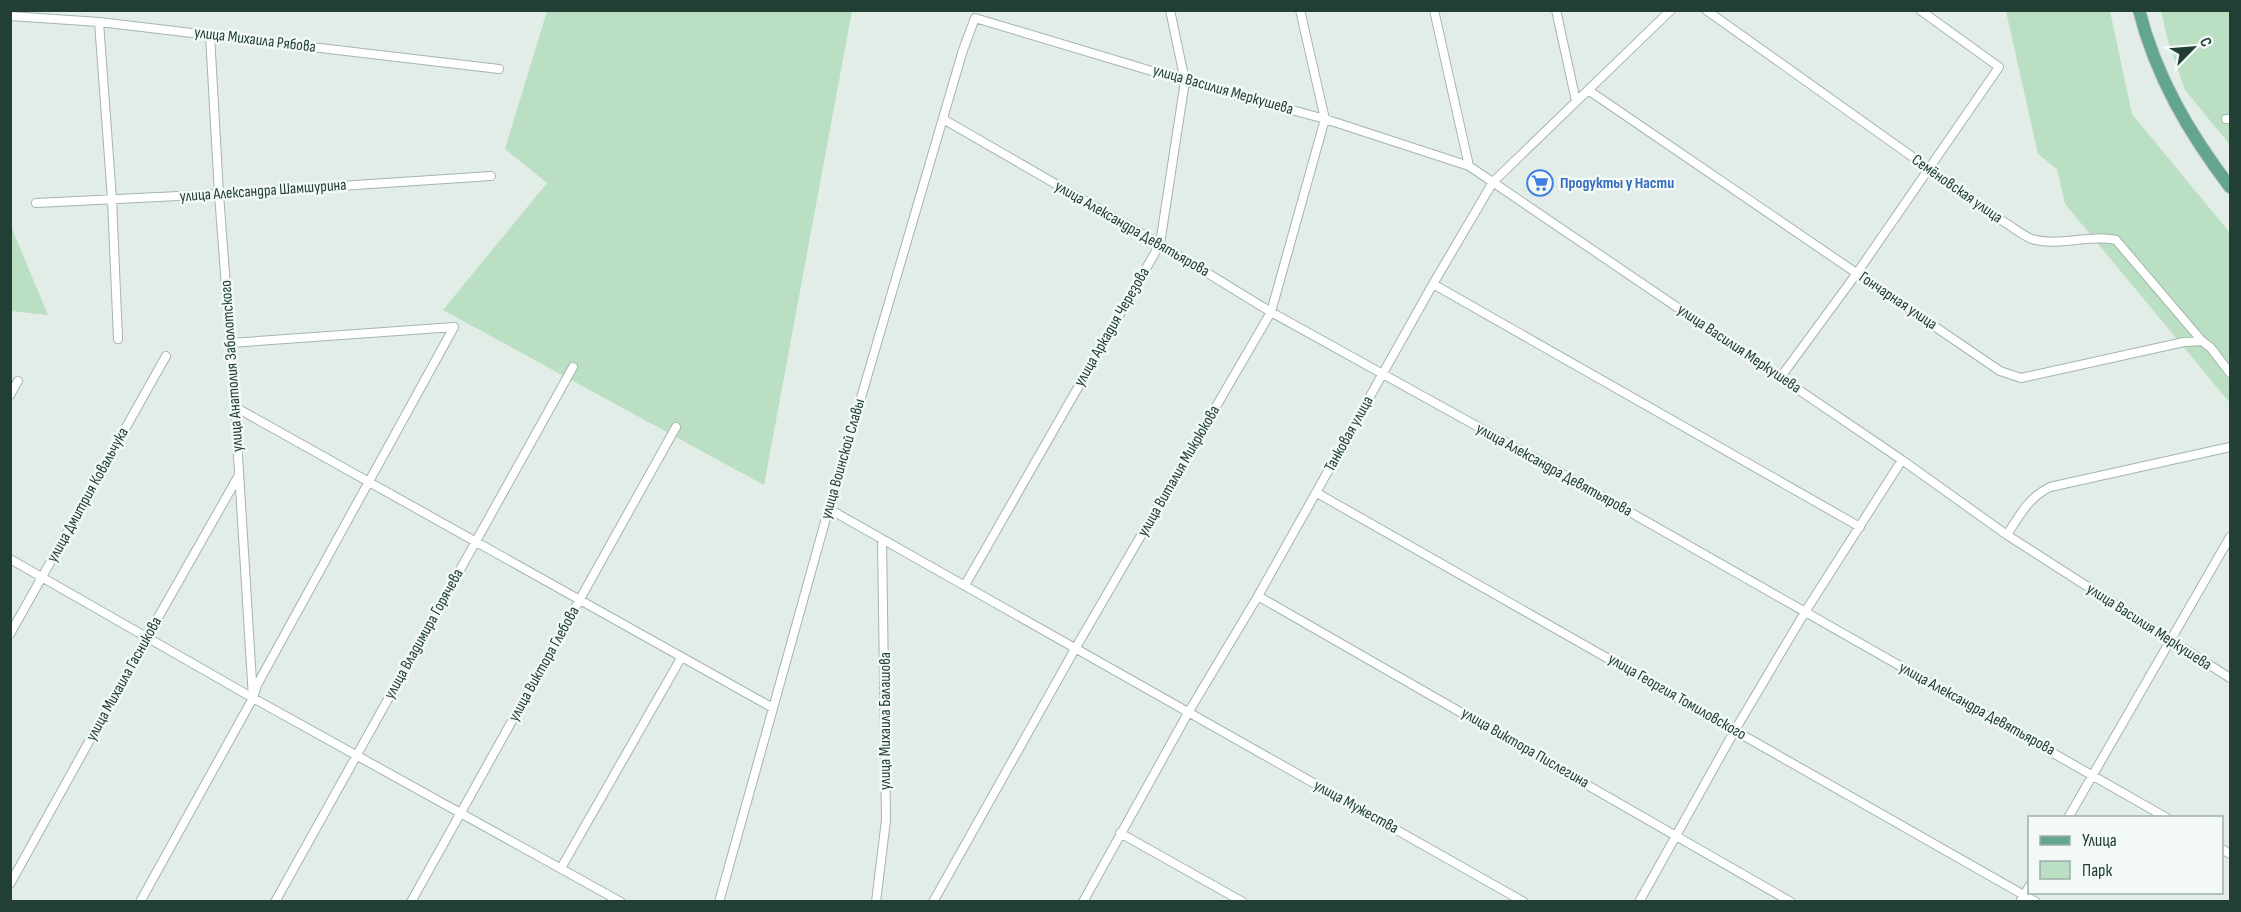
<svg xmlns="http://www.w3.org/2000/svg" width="2241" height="912" font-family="'Sofia Sans Condensed',sans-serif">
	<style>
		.green { fill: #badfc2 }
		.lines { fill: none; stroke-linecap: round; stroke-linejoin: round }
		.street-casing { stroke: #a4b5ae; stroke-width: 10 }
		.primary-casing { stroke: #c1c9c6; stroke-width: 14 }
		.street { stroke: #fff; stroke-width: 8 }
		.primary { stroke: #64a591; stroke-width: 12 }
		.labels { text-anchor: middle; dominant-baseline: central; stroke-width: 5; stroke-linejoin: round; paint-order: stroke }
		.street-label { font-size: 16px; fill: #213f35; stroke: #f3f9f6 }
		.shop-label { font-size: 16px; font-weight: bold; fill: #366cbe; stroke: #f3f9f6; text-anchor: start }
	</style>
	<rect width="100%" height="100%" fill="#e2ede7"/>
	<path class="green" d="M 547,11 L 852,11 L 764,485 L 443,310 L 547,183 L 505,149 Z
		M 2006,11 L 2110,11 L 2132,114 L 2230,233 L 2230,403 L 2065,204 L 2057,169 L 2038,154 Z
		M 2161,11 L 2230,11 L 2230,145 L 2185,90 L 2168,41 Z
		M 10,224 L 48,315 L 11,311 Z"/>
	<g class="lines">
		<g class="street-casing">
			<path id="street" d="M 1434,10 L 1469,166 L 1902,460 L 2007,535 L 2230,678
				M 1556,10 L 1576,101
				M 1706,10 L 2004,222 C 2013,227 2023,236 2032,239 C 2060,247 2089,234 2116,240 L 2202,341
				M 10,16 L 99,22 L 499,69
				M 99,22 L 112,199 L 118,339
				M 210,35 L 219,194 L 235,407 L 253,698
				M 1588,90 L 2000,371 L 2021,378 L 2184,342 L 2202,341 L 2211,348 L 2230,373
				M 943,119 L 1160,244 L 1271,312 L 1556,470 L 2167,818
				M 2226,119 L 2230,119
				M 36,203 L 219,194 L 491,176
				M 1433,284 L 1860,527
				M 230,343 L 454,327
				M 1780,378 L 1857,273 L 1999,67 L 1920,10
				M 10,395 L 18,381
				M 235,407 L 773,708
				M 1317,493 L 2036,902
				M 829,509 L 1524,902
				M 2007,535 C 2019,516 2029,497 2050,487 L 2230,447
				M 10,559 L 253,698 L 621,902
				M 965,585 L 1160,244 L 1185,81 L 1170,10
				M 1258,596 L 1791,902
				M 10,634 L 166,356
				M 2068,818 L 2230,537
				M 1120,833 L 1243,902
				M 2222,849 L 2230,854
				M 561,868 L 681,658
				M 10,884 L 147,637 L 239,475
				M 140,902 L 253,698 L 257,685 L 454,327
				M 275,902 L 573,367
				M 411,902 L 676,427
				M 719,902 L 833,493 L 963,50 L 975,18 L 1185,81 L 1325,119 L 1469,166
				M 876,902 L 886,820 L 882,539
				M 933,902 L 1075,649 L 1271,312 L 1325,119 L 1300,10
				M 1083,902 L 1188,713 L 1258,596 L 1433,284 L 1493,182 L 1671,10
				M 1639,902 L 1735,730 L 1805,612 L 1902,460
				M 2020,902 L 2030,885"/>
		</g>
		<g class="primary-casing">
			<path id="primary" d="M 2139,10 C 2156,77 2189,133 2230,187"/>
		</g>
		<use href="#street" class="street"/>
		<use href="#primary" class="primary"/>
	</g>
	<defs>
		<g id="supermarket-ring" transform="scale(1.35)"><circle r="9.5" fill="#f3f9f6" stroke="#3f7fe0" stroke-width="1.5"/><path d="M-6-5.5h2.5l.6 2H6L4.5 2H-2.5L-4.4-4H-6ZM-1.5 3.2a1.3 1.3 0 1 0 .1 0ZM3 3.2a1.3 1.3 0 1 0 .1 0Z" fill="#3f7fe0"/></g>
	</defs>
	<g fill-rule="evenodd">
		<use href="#supermarket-ring" x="1540" y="183"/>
	</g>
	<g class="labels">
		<g class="street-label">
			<text transform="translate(255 40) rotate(7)">улица Михаила Рябова</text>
			<text transform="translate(1223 90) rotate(16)">улица Василия Меркушева</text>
			<text transform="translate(1957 189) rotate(35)">Семёновская улица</text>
			<text transform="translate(263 191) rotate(-4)">улица Александра Шамшурина</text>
			<text transform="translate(1132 229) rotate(30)">улица Александра Девятьярова</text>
			<text transform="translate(1898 301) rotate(34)">Гончарная улица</text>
			<text transform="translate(1112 327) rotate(-60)">улица Аркадия Черезова</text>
			<text transform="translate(1739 349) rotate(34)">улица Василия Меркушева</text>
			<text transform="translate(232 366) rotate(-94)">улица Анатолия Заболотского</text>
			<text transform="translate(1349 434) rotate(-61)">Танковая улица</text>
			<text transform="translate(843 459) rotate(-74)">улица Воинской Славы</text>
			<text transform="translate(1554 470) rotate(29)">улица Александра Девятьярова</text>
			<text transform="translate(1179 471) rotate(-60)">улица Виталия Микрюкова</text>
			<text transform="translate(88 495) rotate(-61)">улица Дмитрия Ковальчука</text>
			<text transform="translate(2149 627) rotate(33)">улица Василия Меркушева</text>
			<text transform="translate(424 634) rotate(-61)">улица Владимира Горячева</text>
			<text transform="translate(544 664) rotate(-61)">улица Виктора Глебова</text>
			<text transform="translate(124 679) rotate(-61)">улица Михаила Гасникова</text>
			<text transform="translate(1677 697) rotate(30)">улица Георгия Томиловского</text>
			<text transform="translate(1977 709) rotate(29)">улица Александра Девятьярова</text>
			<text transform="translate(885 721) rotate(-90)">улица Михаила Балашова</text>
			<text transform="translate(1525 748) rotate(30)">улица Виктора Пислегина</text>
			<text transform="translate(1356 807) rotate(29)">улица Мужества</text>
		</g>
		<g class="shop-label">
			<text x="1560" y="183">Продукты у Насти</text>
		</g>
	</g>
	<rect width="2241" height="912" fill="none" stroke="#213f35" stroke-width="24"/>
	<rect x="2028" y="816" width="195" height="78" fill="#f3f9f6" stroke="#9fafa9" stroke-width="1.5"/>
	<rect x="2040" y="836" width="30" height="9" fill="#64a591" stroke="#9fafa9" stroke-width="1.5"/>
	<text x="2082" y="846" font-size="18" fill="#213f35">Улица</text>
	<rect x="2040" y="861" width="30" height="18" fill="#badfc2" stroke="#9fafa9" stroke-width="1.5"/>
	<text x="2082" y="876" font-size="18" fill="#213f35">Парк</text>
	<g transform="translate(2193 48) rotate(65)" stroke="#f3f9f6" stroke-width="4.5" paint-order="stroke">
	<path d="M0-4.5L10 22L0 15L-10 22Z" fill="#213f35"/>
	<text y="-9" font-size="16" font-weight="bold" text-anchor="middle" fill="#213f35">С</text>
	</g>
</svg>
